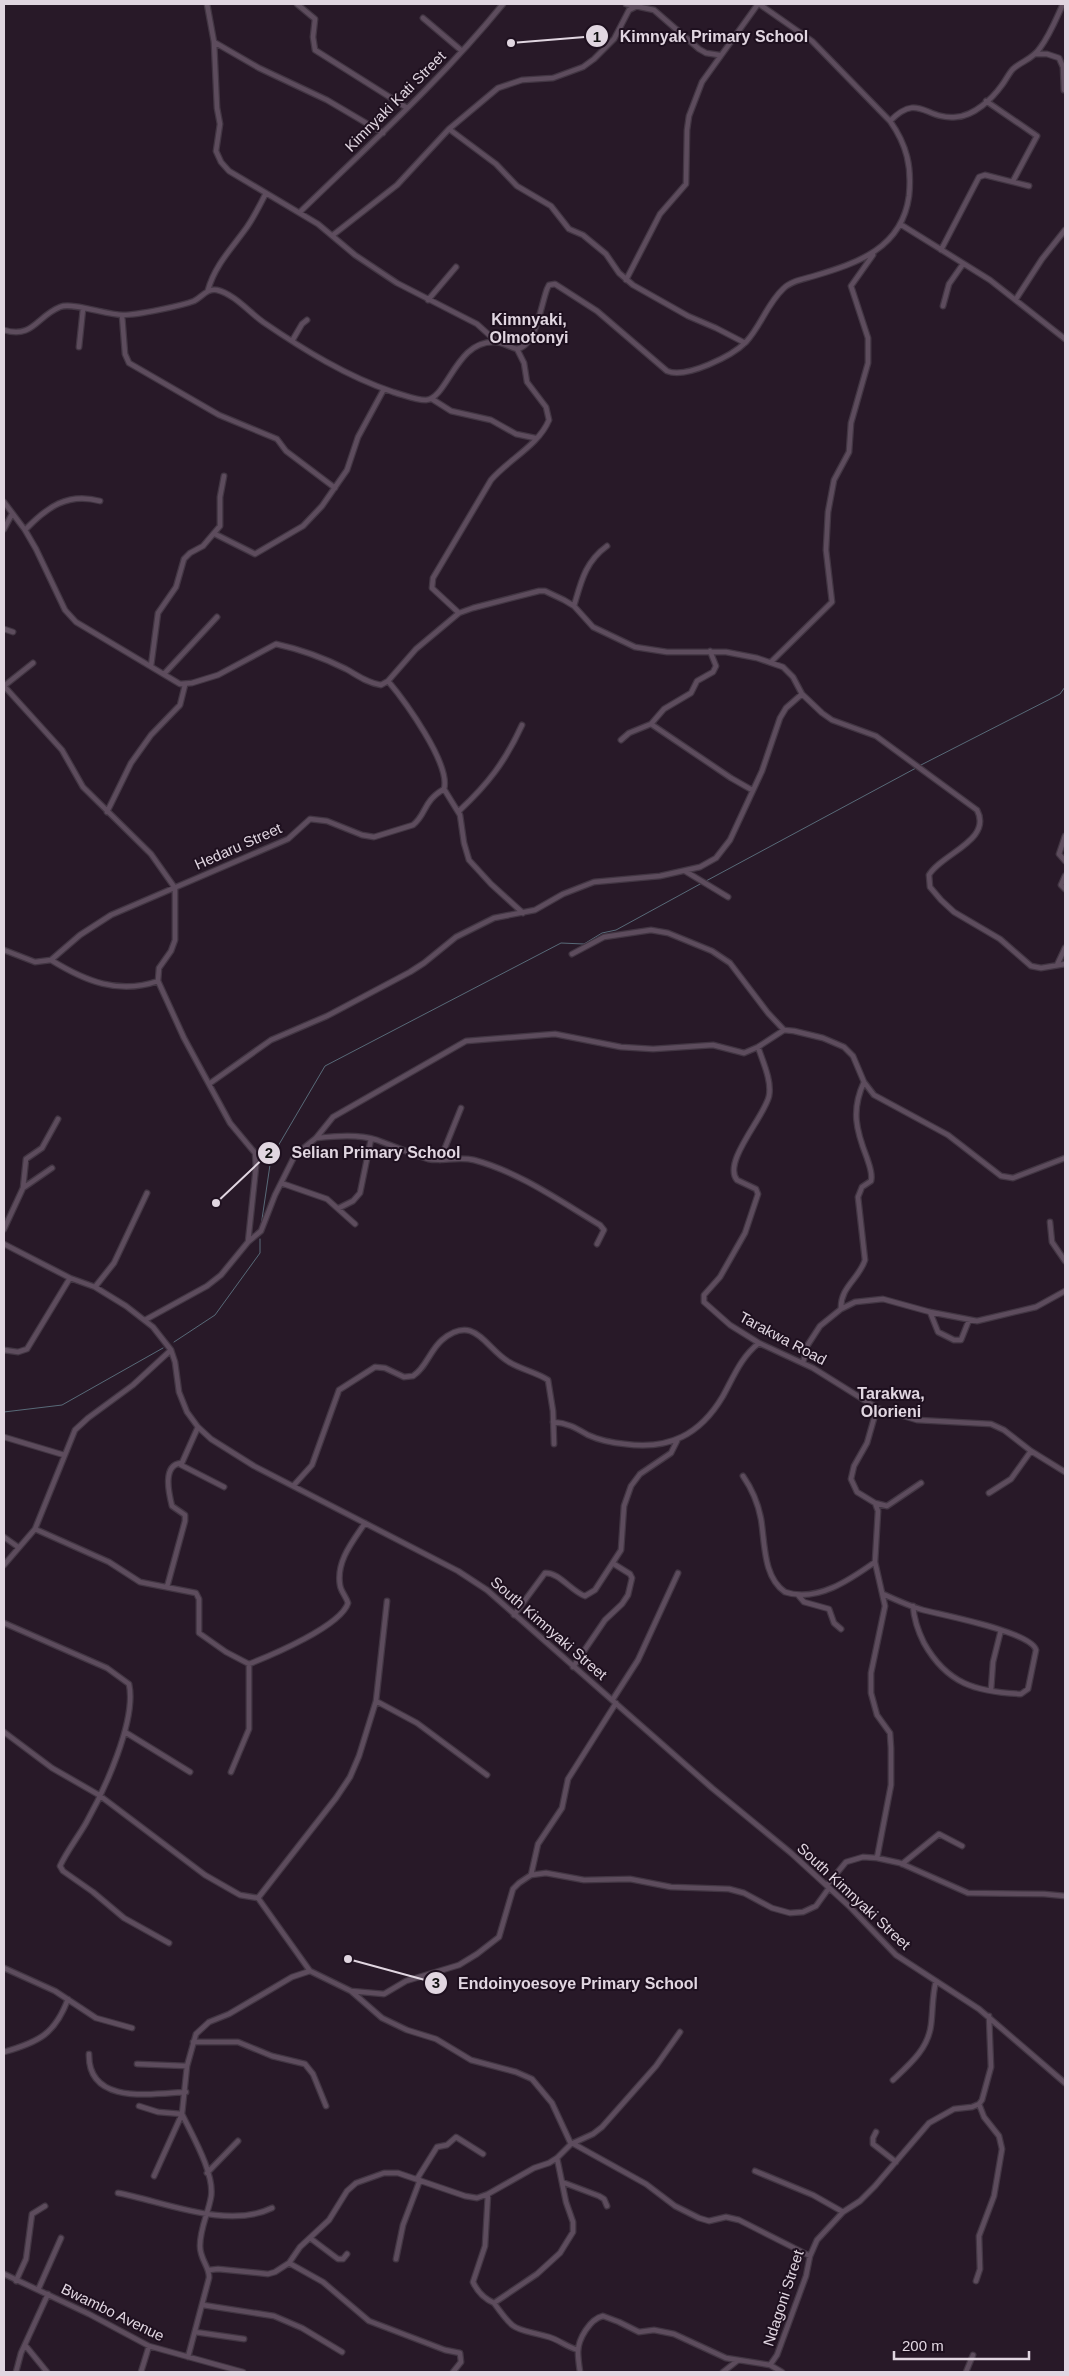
<svg xmlns="http://www.w3.org/2000/svg" width="1069" height="2376" font-family="Arial,sans-serif">
	<style>
		.lines { fill: none; stroke-linecap: round; stroke-linejoin: round }
		.stream { stroke: #586a78; stroke-width: 1 }
		.minor-casing { stroke: #423643; stroke-width: 7 }
		.minor { stroke: #5d4c5d; stroke-width: 4.5 }
		.labels { text-anchor: middle; dominant-baseline: central; stroke-width: 4; stroke-linejoin: round; paint-order: stroke }
		.street-label { font-size: 15px; fill: #e1d6e1; stroke: #1e101f }
		.neighbourhood-label { font-size: 16px; font-weight: bold; fill: #e1d6e1; stroke: #1e101f }
		.leader { fill: none; stroke: #e1d6e1; stroke-width: 2 }
		.callout-dot { fill: #e1d6e1; stroke: #1e101f; stroke-width: 2 }
		.mark-label { font-size: 15px; text-anchor: middle; font-weight: bold; fill: #111 }
		.callout-label { font-size: 16px; text-anchor: middle; font-weight: bold; fill: #e1d6e1; stroke: #1e101f; stroke-width: 4; stroke-linejoin: round; paint-order: stroke }
	</style>
	<rect width="100%" height="100%" fill="#281928"/>
	<g class="lines">
		<path class="stream" d="M 919,766 L 1060,694 L 1065,687
			M 706,881 L 916,768
			M 261,1226 L 271,1158 L 325,1066 L 561,943 L 584,944 L 602,933 L 616,930 L 702,883
			M 174,1342 L 215,1315 L 260,1253 L 260,1239
			M 4,1412 L 62,1405 L 163,1348"/>
		<g class="minor-casing">
			<path id="minor" d="M 207,4 L 214,42 L 217,108 L 220,124 L 216,151 L 221,162 L 229,171 L 318,224 L 355,255 L 397,283 L 477,324 L 497,342
				M 297,4 L 315,19 L 313,37 L 315,50 L 407,108
				M 626,4 L 654,10 L 699,49 L 706,53 L 719,55
				M 423,18 L 462,51
				M 214,42 L 259,68 L 327,100 L 383,133
				M 1036,54 L 1047,54 L 1059,58 L 1063,67 L 1064,90
				M 986,101 L 1037,136 L 1013,181
				M 890,121 C 919,92 925,120 956,117 C 974,116 992,99 1002,85 C 1006,80 1009,73 1013,69 C 1022,61 1033,59 1040,48 C 1050,35 1056,19 1063,4
				M 449,129 L 496,164 L 517,186 L 551,206 L 569,229 L 583,235 L 606,254 L 619,273 L 633,285 L 688,316 L 716,328 L 745,343
				M 300,212 C 370,144 442,79 503,4
				M 900,224 L 990,280 L 1065,339
				M 333,235 L 397,185 L 449,129 L 498,88 L 522,80 L 553,78 L 583,67 L 594,59 L 614,39 L 629,10 L 635,7
				M 941,250 L 979,177 L 985,175 L 1029,186
				M 626,280 L 660,214 L 686,184 L 687,130 L 689,116 L 702,82 L 758,4
				M 208,290 C 215,265 232,248 247,227 C 254,217 260,205 266,193
				M 1016,299 L 1042,259 L 1065,230
				M 428,300 L 456,267
				M 943,306 L 949,284 L 963,264
				M 122,315 L 125,354 L 129,363 L 219,415 L 277,439 L 286,451 L 335,488
				M 4,330 C 33,339 37,316 60,307 C 72,302 107,315 123,315 C 137,315 181,306 194,301 C 202,297 207,288 217,290 C 234,294 249,312 263,322 C 304,350 346,376 393,392 C 404,395 415,400 426,400 C 448,398 456,340 495,342 C 503,342 509,347 517,349 C 536,346 541,305 547,289 L 549,285 L 555,284 L 597,311 L 667,371 C 686,379 732,356 746,342 C 761,326 767,304 783,289 C 790,281 804,279 814,276 C 858,263 902,248 909,196 C 912,167 907,145 890,121 L 812,41 L 759,4
				M 292,341 L 302,324 L 307,320
				M 79,347 L 83,309
				M 432,399 L 451,411 L 491,420 L 516,434 L 535,438
				M 4,502 L 25,530 L 36,549 L 65,610 L 76,622 L 180,684 L 192,683 L 218,675 L 276,644 C 299,649 324,658 346,669 C 357,675 367,683 381,685 L 388,681 L 416,649 L 459,613 L 473,608 L 539,591 L 545,591 L 564,600 L 574,606 L 593,627 L 635,647 L 667,652 L 726,652 L 757,658 L 783,667 L 793,677 L 802,694 L 822,713 L 832,720 L 876,736 L 977,810 C 993,840 941,854 929,875 L 930,887 L 941,900 L 954,912 L 1000,939 L 1031,966 L 1041,968 L 1065,964
				M 4,529 L 12,514
				M 25,530 C 47,507 68,492 100,501
				M 215,534 L 255,554 L 303,526 L 322,506 L 347,470 L 358,437 L 384,389
				M 574,606 C 581,582 585,562 607,546
				M 459,613 L 432,588 L 433,578 L 491,480 C 509,459 538,446 549,420 L 546,407 L 527,382 L 524,363 L 517,349
				M 4,629 L 13,632
				M 771,662 L 832,602 L 826,550 L 828,512 L 834,480 L 849,452 L 851,423 L 868,363 L 868,338 L 851,286 L 873,255
				M 151,666 L 158,613 L 176,587 L 184,559 L 190,553 L 203,546 L 220,526 L 220,497 L 224,476
				M 164,674 L 217,617
				M 4,686 L 62,750 L 83,787 L 151,854 L 175,888 L 175,940 L 171,951 L 159,968 L 158,981 L 184,1038 L 230,1123 L 255,1153 L 256,1167 L 248,1242
				M 4,686 L 33,663
				M 651,724 L 731,778 L 752,790
				M 621,740 L 629,733 L 651,724 L 664,709 L 691,693 L 697,681 L 713,672 L 716,666 L 710,651
				M 444,789 L 460,815 L 464,843 L 469,860 L 491,884 L 523,913
				M 459,811 C 488,784 505,762 522,725
				M 107,812 L 131,763 L 151,735 L 180,705 L 185,685
				M 1065,836 L 1059,854 L 1065,861
				M 685,871 L 728,897
				M 1065,876 L 1061,885 L 1065,889
				M 4,950 L 35,962 L 51,960 L 80,935 L 111,915 L 288,839 L 310,819 L 327,821 L 362,835 L 374,837 L 413,825 C 427,814 422,802 444,789 C 451,764 404,700 388,681
				M 572,954 L 604,937 L 651,930 L 668,933 L 712,951 L 730,963 L 768,1013 L 784,1030
				M 51,960 C 85,981 119,995 158,981
				M 1057,965 L 1065,948
				M 758,1047 C 763,1062 772,1081 769,1096 C 765,1116 722,1162 737,1180 L 756,1189 L 758,1194 L 745,1233 L 720,1277 L 704,1295 L 704,1302 L 730,1325 L 759,1343 L 813,1368 L 877,1408 L 917,1420 L 991,1424 L 1004,1430 L 1031,1451 L 1065,1472
				M 209,1084 L 271,1040 L 327,1016 L 410,972 L 424,963 L 456,937 L 494,918 L 535,910 L 563,894 L 594,882 L 660,876 L 700,867 L 716,858 L 730,840 L 762,771 L 780,718 L 786,708 L 802,694
				M 316,1138 C 337,1136 358,1134 377,1140 C 394,1146 411,1154 428,1159 C 443,1162 458,1156 474,1160 C 519,1172 560,1201 600,1225 L 604,1230 L 597,1244
				M 440,1160 L 461,1108
				M 281,1183 L 327,1199 L 355,1224
				M 23,1188 L 26,1159 L 42,1148 L 58,1119
				M 339,1208 L 353,1201 L 360,1193 L 371,1139
				M 1050,1222 L 1052,1242 L 1065,1261
				M 4,1229 L 23,1188 L 52,1168
				M 4,1244 L 70,1278 L 95,1287 L 126,1306 L 153,1327 L 171,1350 L 175,1362 L 179,1392 L 187,1412 L 198,1427 L 211,1439 L 254,1466 L 458,1571 L 487,1590 L 712,1788 L 791,1853 L 850,1907 L 896,1955 L 979,2009 L 1065,2083
				M 95,1287 L 114,1263 L 147,1193
				M 841,1309 C 840,1287 859,1279 865,1260 L 858,1197 L 862,1187 L 871,1181 C 873,1173 869,1165 867,1158 C 856,1130 851,1110 864,1082
				M 930,1312 L 938,1332 L 954,1340 L 961,1340 L 969,1320
				M 145,1320 L 207,1286 L 221,1275 L 248,1242 L 261,1231 L 275,1195 L 295,1155 L 316,1138 L 333,1117 L 466,1041 L 555,1034 L 621,1047 L 653,1049 L 713,1045 L 744,1053 L 758,1047 L 784,1030 L 794,1031 L 823,1038 L 844,1047 L 853,1056 L 864,1082 L 874,1095 L 948,1135 L 1001,1176 L 1013,1178 L 1065,1158
				M 4,1350 L 18,1352 L 27,1349 L 70,1278
				M 803,1363 L 807,1346 L 820,1326 L 841,1309 L 855,1302 L 883,1299 L 930,1312 L 977,1321 L 1036,1307 L 1065,1291
				M 877,1408 L 867,1443 L 854,1466 L 851,1479 L 857,1492 L 875,1503 L 878,1511 L 875,1562 L 885,1606 L 871,1673 L 871,1693 L 877,1715 L 890,1733 L 891,1748 L 891,1785 L 877,1858
				M 553,1422 C 568,1423 576,1428 588,1435 C 599,1440 613,1443 625,1444 C 669,1450 700,1435 723,1396 C 734,1376 741,1357 759,1343
				M 198,1427 L 181,1465 L 224,1487
				M 4,1437 L 64,1455
				M 743,1476 C 752,1489 758,1503 761,1519 C 765,1543 763,1577 785,1592 C 817,1603 851,1579 875,1562
				M 294,1485 L 312,1465 L 339,1390 L 375,1367 L 385,1368 L 404,1377 L 413,1376 C 426,1368 430,1350 442,1340 C 475,1313 485,1348 509,1362 C 522,1370 536,1372 548,1380 L 553,1411 L 554,1444
				M 989,1493 L 1011,1479 L 1031,1451
				M 875,1503 L 887,1506 L 921,1483
				M 35,1529 L 109,1562 L 140,1582 L 196,1593 L 199,1599 L 199,1633 L 226,1652 L 249,1664 C 272,1655 341,1626 348,1603 C 346,1596 341,1592 340,1585 C 336,1561 353,1541 365,1523
				M 4,1537 L 18,1547
				M 4,1565 L 35,1529 L 75,1430 L 88,1418 L 133,1385 L 171,1350
				M 167,1587 L 185,1521 L 185,1515 L 172,1506 C 169,1494 162,1465 181,1463
				M 883,1594 C 896,1600 909,1606 923,1610 C 942,1615 1032,1632 1036,1650 L 1028,1689 L 1021,1694 C 976,1692 947,1684 924,1643 C 918,1631 914,1620 913,1606
				M 798,1595 L 804,1602 L 829,1609 L 834,1623 L 841,1629
				M 514,1615 L 545,1573 C 559,1572 572,1592 585,1596 L 595,1590 L 621,1550 L 624,1506 L 631,1486 L 640,1474 L 671,1453 L 677,1441
				M 4,1623 L 107,1668 L 129,1684 C 137,1720 104,1791 86,1823 C 78,1837 67,1851 60,1866 L 63,1871 L 93,1892 L 124,1918 L 169,1943
				M 573,1667 L 605,1620 L 622,1604 L 628,1595 L 632,1578 L 630,1574 L 614,1564
				M 991,1690 L 993,1662 L 1001,1630
				M 613,1699 L 638,1660 L 678,1573
				M 376,1701 L 417,1723 L 487,1775
				M 4,1732 L 52,1768 L 99,1795 L 205,1875 L 240,1895 L 258,1898 L 310,1971 L 351,1991 L 382,2018 L 407,2030 L 436,2039 L 471,2060 L 516,2072 L 532,2079 L 552,2103 L 571,2144
				M 125,1732 L 190,1772
				M 231,1772 L 249,1729 L 249,1664
				M 902,1864 L 939,1834 L 962,1846
				M 531,1875 L 546,1873 L 584,1880 L 630,1879 L 671,1887 L 729,1889 L 744,1893 L 772,1908 L 790,1913 L 803,1912 L 816,1906 L 829,1888
				M 827,1885 L 846,1862 L 863,1857 L 877,1858 L 900,1863 L 968,1893 L 1044,1894 L 1065,1896
				M 258,1898 L 336,1798 L 350,1777 L 359,1756 L 376,1701 L 387,1601
				M 4,1968 L 55,1991 L 96,2018 L 132,2028
				M 351,1991 L 384,1994 L 406,1981 L 459,1965 L 477,1954 L 499,1937 L 513,1889 L 519,1883 L 531,1875 L 538,1844 L 562,1808 L 568,1779 L 616,1703
				M 193,2042 L 238,2042 L 272,2056 L 305,2064 L 313,2074 L 326,2106
				M 4,2052 C 39,2042 55,2034 68,1999
				M 89,2054 C 88,2105 151,2094 186,2092
				M 137,2064 L 187,2066
				M 893,2080 C 910,2064 928,2049 931,2025 C 933,2010 932,1996 936,1981
				M 139,2106 L 158,2112 L 182,2114 C 192,2135 215,2174 211,2197 C 208,2214 200,2228 200,2246 C 200,2260 210,2267 209,2278 L 188,2357
				M 876,2132 L 873,2138 L 873,2144 L 896,2162
				M 572,2143 L 646,2184 L 675,2206 L 699,2218 L 709,2221 L 726,2217 L 739,2220 L 810,2256
				M 755,2171 L 813,2195 L 843,2212
				M 207,2173 L 238,2141
				M 154,2176 L 182,2114 L 187,2066 L 196,2034 L 209,2022 L 229,2014 L 292,1977 L 310,1971
				M 417,2179 L 437,2147 L 447,2145 L 456,2137 L 483,2154
				M 562,2182 L 599,2196 L 604,2199 L 607,2206
				M 118,2193 C 162,2201 227,2230 272,2208
				M 488,2194 L 485,2246 L 473,2282 C 477,2291 485,2299 494,2303 L 537,2274 L 560,2253 L 573,2232 L 573,2222 L 566,2202 L 557,2158
				M 310,2238 L 338,2259 L 343,2259 L 347,2254
				M 396,2259 L 403,2225 L 420,2180
				M 289,2263 L 323,2282 L 369,2321 L 445,2350 L 460,2353 L 461,2362 L 453,2372
				M 209,2270 L 218,2269 L 268,2274 L 275,2272 L 289,2263 L 300,2247 L 329,2220 L 347,2191 L 356,2183 L 384,2173 L 398,2173 L 465,2196 L 477,2198 L 488,2194 L 534,2168 L 549,2163 L 557,2158 L 571,2144 L 593,2134 L 602,2127 L 656,2066 L 680,2032
				M 4,2274 L 89,2314 L 149,2346 L 243,2372
				M 16,2281 L 26,2259 L 32,2214 L 45,2206
				M 976,2281 L 980,2269 L 979,2236 L 994,2196 L 1002,2149 L 999,2136 L 984,2117 L 979,2104
				M 38,2290 L 61,2238
				M 494,2303 C 516,2334 514,2327 549,2337 C 559,2340 567,2347 578,2350
				M 203,2305 L 274,2316 L 302,2328 L 342,2352
				M 195,2332 L 244,2339
				M 25,2345 L 47,2372
				M 770,2365 L 782,2372
				M 16,2372 L 21,2353 L 48,2294
				M 141,2372 L 149,2346
				M 580,2372 C 579,2365 578,2358 578,2352 C 578,2339 590,2319 603,2316 L 619,2322 L 639,2332 L 654,2330 L 674,2334 L 726,2358 L 770,2365 L 777,2355 L 806,2276 L 810,2256 L 817,2240 L 843,2212 L 860,2201 L 875,2186 L 929,2123 L 954,2109 L 972,2107 L 979,2104 L 982,2100 L 991,2067 L 989,2016
				M 723,2372 L 737,2361
				M 966,2372 L 973,2355"/>
		</g>
		<use href="#minor" class="minor"/>
	</g>
	<g class="labels">
		<g class="street-label">
			<text transform="translate(395 101) rotate(-45)">Kimnyaki Kati Street</text>
			<text transform="translate(238 846) rotate(-24)">Hedaru Street</text>
			<text transform="translate(783 1338) rotate(28)">Tarakwa Road</text>
			<text transform="translate(549 1628) rotate(41)">South Kimnyaki Street</text>
			<text transform="translate(854 1896) rotate(43)">South Kimnyaki Street</text>
			<text transform="translate(783 2298) rotate(-72)">Ndagoni Street</text>
			<text transform="translate(113 2312) rotate(26)">Bwambo Avenue</text>
		</g>
		<g class="neighbourhood-label">
			<text x="529" y="319">Kimnyaki,<tspan x="529" dy="18">Olmotonyi</tspan></text>
			<text x="891" y="1393">Tarakwa,<tspan x="891" dy="18">Olorieni</tspan></text>
		</g>
	</g>
	<path class="leader" d="M511 43L597 36M216 1203L269 1153M348 1959L436 1983"/>
	<g class="callout-dot">
		<circle cx="511" cy="43" r="5"/>
		<circle cx="216" cy="1203" r="5"/>
		<circle cx="348" cy="1959" r="5"/>
		<circle cx="597" cy="36" r="12"/>
		<circle cx="269" cy="1153" r="12"/>
		<circle cx="436" cy="1983" r="12"/>
	</g>
	<g class="mark-label">
		<text x="597" y="42">1</text>
		<text x="269" y="1158">2</text>
		<text x="436" y="1988">3</text>
	</g>
	<g class="callout-label">
		<text x="714" y="42">Kimnyak Primary School</text>
		<text x="376" y="1158">Selian Primary School</text>
		<text x="578" y="1989">Endoinyoesoye Primary School</text>
	</g>
	<rect width="1069" height="2376" fill="none" stroke="#e1d6e1" stroke-width="10"/>
	<path d="M894 2351v8h135v-8" fill="none" stroke="#e1d6e1" stroke-width="2.5"/>
	<text x="902" y="2351" font-size="15" fill="#e1d6e1" stroke="#1e101f" stroke-width="4" paint-order="stroke">200 m</text>
</svg>
